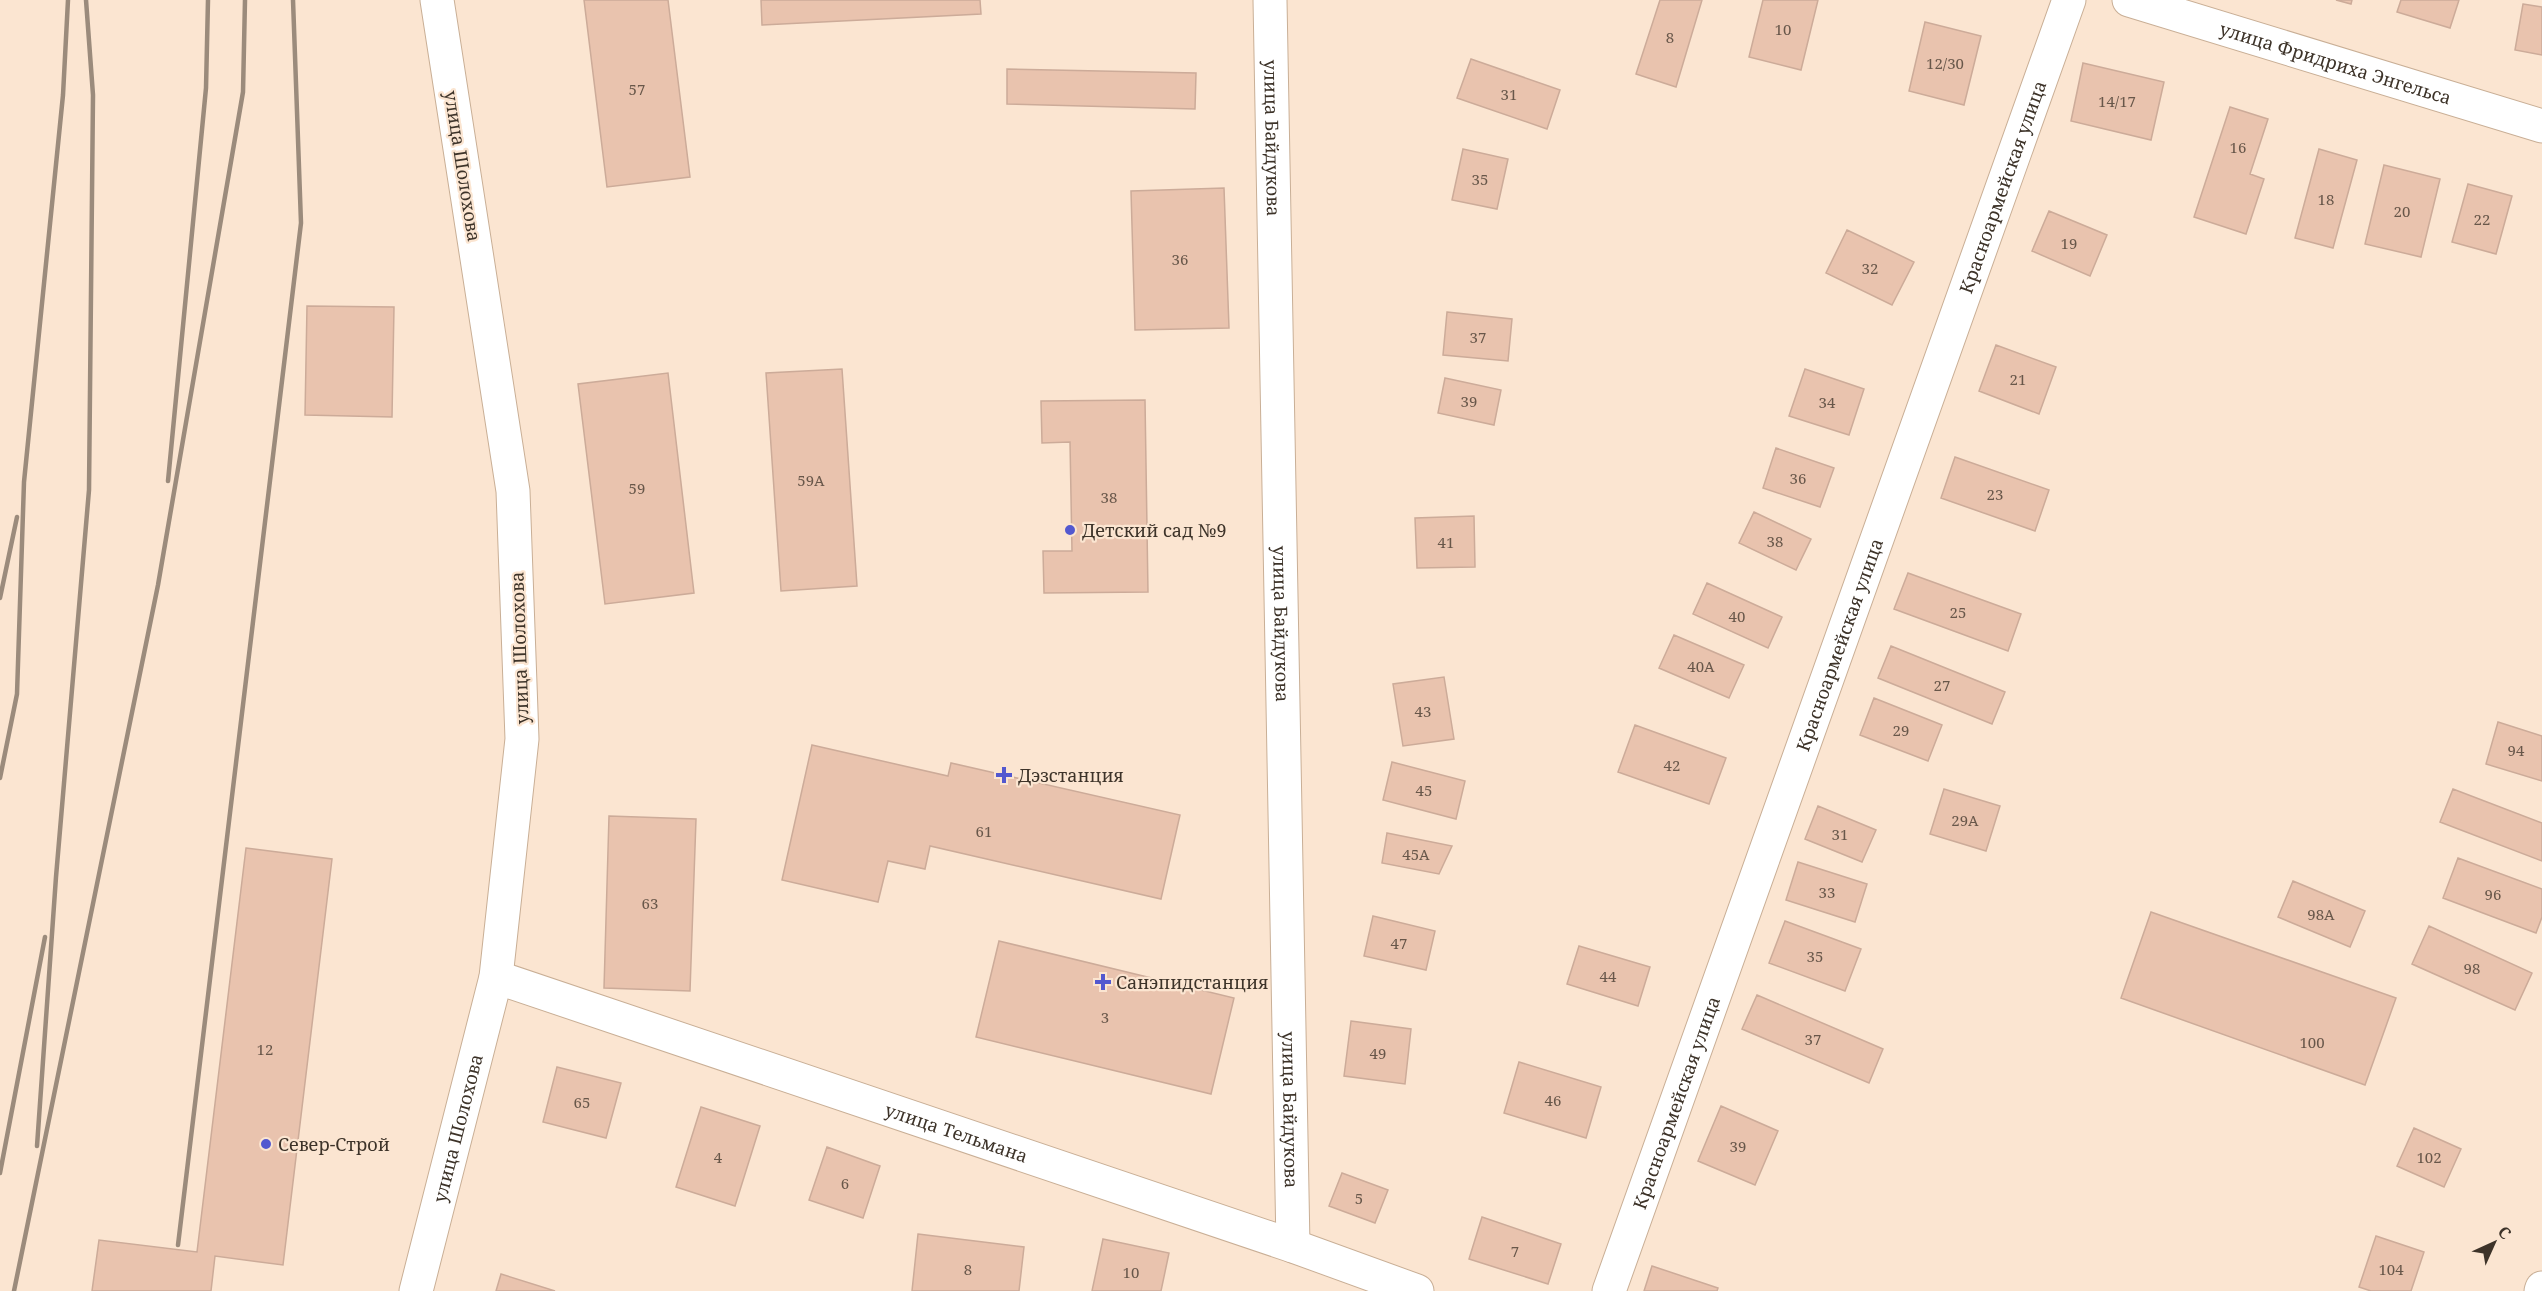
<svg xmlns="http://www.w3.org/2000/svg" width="2542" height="1291" font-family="'Noto Serif',serif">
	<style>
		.building { fill: #e9c3ae; stroke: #ccab99; stroke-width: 1.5 }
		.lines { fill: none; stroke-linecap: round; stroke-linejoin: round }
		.minor-casing { stroke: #c9af96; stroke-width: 35 }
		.tertiary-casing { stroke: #c9af96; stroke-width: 35 }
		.secondary-casing { stroke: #c9af96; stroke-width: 35 }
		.minor { stroke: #fff; stroke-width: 33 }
		.tertiary { stroke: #fff; stroke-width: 33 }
		.secondary { stroke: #fff; stroke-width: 33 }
		.rail { stroke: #9b8b7c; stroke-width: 4.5 }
		.poi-dot { fill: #5358cf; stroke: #fbe5d1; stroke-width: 2 }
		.labels { text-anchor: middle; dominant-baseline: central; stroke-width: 4.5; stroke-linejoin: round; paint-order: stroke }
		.number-label { font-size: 15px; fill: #68574a }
		.street-label { font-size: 18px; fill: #3d3329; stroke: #fbe5d1 }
		.poi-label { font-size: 18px; fill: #3d3329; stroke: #fbe5d1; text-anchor: start }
	</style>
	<rect width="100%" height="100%" fill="#fbe5d1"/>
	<path class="building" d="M 584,0 L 668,0 L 690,177 L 607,187 Z
		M 761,0 L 980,0 L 981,14 L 762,25 Z
		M 1660,0 L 1702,0 L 1676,87 L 1636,74 Z
		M 1763,0 L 1818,0 L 1801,70 L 1749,57 Z
		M 2336,0 L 2352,0 L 2351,4 Z
		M 2401,0 L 2459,0 L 2450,28 L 2397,12 Z
		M 2523,4 L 2542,7 L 2542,55 L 2515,50 Z
		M 1925,22 L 1981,36 L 1964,105 L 1909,91 Z
		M 1471,59 L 1560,90 L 1547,129 L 1457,98 Z
		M 2083,63 L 2164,82 L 2151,140 L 2071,121 Z
		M 1007,69 L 1196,73 L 1195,109 L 1007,104 Z
		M 2230,107 L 2268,119 L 2250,174 L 2264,179 L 2246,234 L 2194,217 Z
		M 1463,149 L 1508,159 L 1497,209 L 1452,200 Z
		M 2319,149 L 2357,160 L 2333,248 L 2295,238 Z
		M 2384,165 L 2440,179 L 2421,257 L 2365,244 Z
		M 2468,184 L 2512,196 L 2496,254 L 2452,242 Z
		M 1224,188 L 1229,328 L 1135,330 L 1131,191 Z
		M 2049,211 L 2107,235 L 2090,276 L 2032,251 Z
		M 1847,230 L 1914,262 L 1892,305 L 1826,273 Z
		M 307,306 L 394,307 L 392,417 L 305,415 Z
		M 1447,312 L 1512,319 L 1508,361 L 1443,355 Z
		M 1996,345 L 2056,367 L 2039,414 L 1979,391 Z
		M 842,369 L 857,586 L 781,591 L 766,373 Z
		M 1805,369 L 1864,389 L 1849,435 L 1789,416 Z
		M 668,373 L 694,593 L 605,604 L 578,384 Z
		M 1445,378 L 1501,390 L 1494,425 L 1438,413 Z
		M 1145,400 L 1148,592 L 1044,593 L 1043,551 L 1072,551 L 1070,442 L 1042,443 L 1041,401 Z
		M 1776,448 L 1834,468 L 1820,507 L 1763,488 Z
		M 1955,457 L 2049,490 L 2035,531 L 1941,498 Z
		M 1754,512 L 1811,539 L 1796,570 L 1739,543 Z
		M 1474,516 L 1475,567 L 1417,568 L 1415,518 Z
		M 1908,573 L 2021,614 L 2008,651 L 1894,609 Z
		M 1707,583 L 1782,617 L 1768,648 L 1693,614 Z
		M 1674,635 L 1744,665 L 1729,698 L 1659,668 Z
		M 1891,646 L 2005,692 L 1992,724 L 1878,678 Z
		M 1444,677 L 1454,739 L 1403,746 L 1393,684 Z
		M 1874,698 L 1942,725 L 1928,761 L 1860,735 Z
		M 2498,722 L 2542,736 L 2542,781 L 2486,764 Z
		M 1635,725 L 1726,758 L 1709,804 L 1618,772 Z
		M 812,745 L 948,776 L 951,763 L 1180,815 L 1161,899 L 930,846 L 925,869 L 888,861 L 878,902 L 782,880 Z
		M 1392,762 L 1465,781 L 1456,819 L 1383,800 Z
		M 1944,789 L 2000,806 L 1986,851 L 1930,834 Z
		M 2453,789 L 2542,823 L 2542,861 L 2440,822 Z
		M 1818,806 L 1876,830 L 1862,862 L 1805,839 Z
		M 609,816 L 696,819 L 690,991 L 604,988 Z
		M 1387,833 L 1452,846 L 1439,874 L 1382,863 Z
		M 246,848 L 332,859 L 283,1265 L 215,1256 L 211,1291 L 92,1291 L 99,1240 L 197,1252 Z
		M 2458,858 L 2542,889 L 2542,917 L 2536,933 L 2443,898 Z
		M 1798,862 L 1867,884 L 1855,922 L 1786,900 Z
		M 2293,881 L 2365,911 L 2350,947 L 2278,917 Z
		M 2151,912 L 2396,998 L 2365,1085 L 2121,998 Z
		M 1373,916 L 1435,931 L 1426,970 L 1364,956 Z
		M 1785,921 L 1861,949 L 1845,991 L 1769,963 Z
		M 2429,926 L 2532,973 L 2515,1010 L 2412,964 Z
		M 999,941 L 1234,998 L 1211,1094 L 976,1037 Z
		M 1579,946 L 1650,967 L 1638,1006 L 1567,984 Z
		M 1757,995 L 1883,1049 L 1869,1083 L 1742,1029 Z
		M 1351,1021 L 1411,1029 L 1405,1084 L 1344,1076 Z
		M 1519,1062 L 1601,1087 L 1586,1138 L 1504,1113 Z
		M 557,1067 L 621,1083 L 606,1138 L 543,1122 Z
		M 1721,1106 L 1778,1131 L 1755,1185 L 1698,1161 Z
		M 701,1107 L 760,1126 L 735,1206 L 676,1187 Z
		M 2414,1128 L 2461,1149 L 2444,1187 L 2397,1166 Z
		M 827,1147 L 880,1166 L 863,1218 L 809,1200 Z
		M 1342,1173 L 1388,1190 L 1375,1223 L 1329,1206 Z
		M 1482,1217 L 1561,1244 L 1548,1284 L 1469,1259 Z
		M 918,1234 L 1024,1247 L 1019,1291 L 912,1291 Z
		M 2376,1236 L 2424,1252 L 2411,1291 L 2371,1291 L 2359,1287 Z
		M 1103,1239 L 1169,1253 L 1161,1291 L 1092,1291 Z
		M 1652,1266 L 1718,1288 L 1717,1291 L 1644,1291 Z
		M 501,1274 L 555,1291 L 496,1291 Z"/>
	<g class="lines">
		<g class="minor-casing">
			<g id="minor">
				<path id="s1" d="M 1270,0 L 1293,1246"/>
				<path id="s2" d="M 2129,0 L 2542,126"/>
				<path id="s3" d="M 1609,1291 L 2069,0"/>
			</g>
		</g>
		<g class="tertiary-casing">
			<g id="tertiary">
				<path id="s4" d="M 496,977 L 1293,1246 L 1417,1291"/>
				<path id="s5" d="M 416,1291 L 496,977 L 522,739 L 513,491 L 437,0"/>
			</g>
		</g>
		<g class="secondary-casing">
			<path id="secondary" d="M 2541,1291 L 2542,1288"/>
		</g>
		<use href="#minor" class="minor"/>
		<use href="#tertiary" class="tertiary"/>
		<use href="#secondary" class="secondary"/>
		<path class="rail" d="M 168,481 L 206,88 L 208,0
			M 0,598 L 17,517
			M 0,778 L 17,694 L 24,482 L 63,95 L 68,0
			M 37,1146 L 56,877 L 89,490 L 93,95 L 86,0
			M 0,1173 L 45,937
			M 178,1245 L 301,223 L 293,0
			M 14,1291 L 158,585 L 243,92 L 245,0"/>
	</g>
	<g class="poi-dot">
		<circle cx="1070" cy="530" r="6"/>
		<path d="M1001 766h6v6h6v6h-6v6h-6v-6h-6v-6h6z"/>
		<path d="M1100 973h6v6h6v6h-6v6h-6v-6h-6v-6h6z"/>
		<circle cx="266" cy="1144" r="6"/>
	</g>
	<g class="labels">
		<g class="number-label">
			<text x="1783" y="29">10</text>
			<text x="1670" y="37">8</text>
			<text x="1945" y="63">12/30</text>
			<text x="637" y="89">57</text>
			<text x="1509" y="94">31</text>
			<text x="2117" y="101">14/17</text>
			<text x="2238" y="147">16</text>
			<text x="1480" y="179">35</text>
			<text x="2326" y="199">18</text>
			<text x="2402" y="211">20</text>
			<text x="2482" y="219">22</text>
			<text x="2069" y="243">19</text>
			<text x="1180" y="259">36</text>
			<text x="1870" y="268">32</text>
			<text x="1478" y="337">37</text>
			<text x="2018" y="379">21</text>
			<text x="1469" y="401">39</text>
			<text x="1827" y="402">34</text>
			<text x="1798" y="478">36</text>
			<text x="811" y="480">59А</text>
			<text x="637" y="488">59</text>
			<text x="1995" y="494">23</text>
			<text x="1109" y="497">38</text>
			<text x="1775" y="541">38</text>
			<text x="1446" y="542">41</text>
			<text x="1958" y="612">25</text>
			<text x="1737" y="616">40</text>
			<text x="1701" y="666">40А</text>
			<text x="1942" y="685">27</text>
			<text x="1423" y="711">43</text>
			<text x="1901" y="730">29</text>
			<text x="2516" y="750">94</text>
			<text x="1672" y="765">42</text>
			<text x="1424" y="790">45</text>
			<text x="1965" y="820">29А</text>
			<text x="984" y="831">61</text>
			<text x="1840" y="834">31</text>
			<text x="1416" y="854">45А</text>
			<text x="1827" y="892">33</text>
			<text x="2493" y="894">96</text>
			<text x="650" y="903">63</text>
			<text x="2321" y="914">98А</text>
			<text x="1399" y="943">47</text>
			<text x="1815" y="956">35</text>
			<text x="2472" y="968">98</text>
			<text x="1608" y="976">44</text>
			<text x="1105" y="1017">3</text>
			<text x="1813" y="1039">37</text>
			<text x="2312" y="1042">100</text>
			<text x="265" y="1049">12</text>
			<text x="1378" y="1053">49</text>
			<text x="1553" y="1100">46</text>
			<text x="582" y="1102">65</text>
			<text x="1738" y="1146">39</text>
			<text x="718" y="1157">4</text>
			<text x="2429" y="1157">102</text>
			<text x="845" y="1183">6</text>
			<text x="1359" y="1198">5</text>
			<text x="1515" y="1251">7</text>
			<text x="968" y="1269">8</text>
			<text x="2391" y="1269">104</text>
			<text x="1131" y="1272">10</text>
		</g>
		<g class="street-label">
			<text stroke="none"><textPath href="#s2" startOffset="216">улица Фридриха Энгельса</textPath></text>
			<text stroke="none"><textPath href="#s1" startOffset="138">улица Байдукова</textPath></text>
			<text transform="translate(463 166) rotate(81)">улица Шолохова</text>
			<text stroke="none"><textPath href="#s3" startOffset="1172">Красноармейская улица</textPath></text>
			<text stroke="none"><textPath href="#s1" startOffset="624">улица Байдукова</textPath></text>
			<text stroke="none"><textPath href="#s3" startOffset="686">Красноармейская улица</textPath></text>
			<text transform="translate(519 648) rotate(-92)">улица Шолохова</text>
			<text stroke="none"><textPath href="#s3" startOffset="200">Красноармейская улица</textPath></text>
			<text stroke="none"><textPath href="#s1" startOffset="1110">улица Байдукова</textPath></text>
			<text stroke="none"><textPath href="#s5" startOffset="168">улица Шолохова</textPath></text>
			<text stroke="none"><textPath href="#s4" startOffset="486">улица Тельмана</textPath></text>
		</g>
		<g class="poi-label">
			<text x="1082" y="530">Детский сад №9</text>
			<text x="1018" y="775">Дэзстанция</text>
			<text x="1116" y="982">Санэпидстанция</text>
			<text x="278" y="1144">Север-Строй</text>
		</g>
	</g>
	<g transform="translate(2494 1243) rotate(45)" stroke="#fbe5d1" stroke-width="4.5" paint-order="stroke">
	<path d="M0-4.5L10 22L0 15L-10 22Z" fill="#3d3329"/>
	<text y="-9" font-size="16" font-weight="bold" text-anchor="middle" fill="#3d3329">С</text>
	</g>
</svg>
